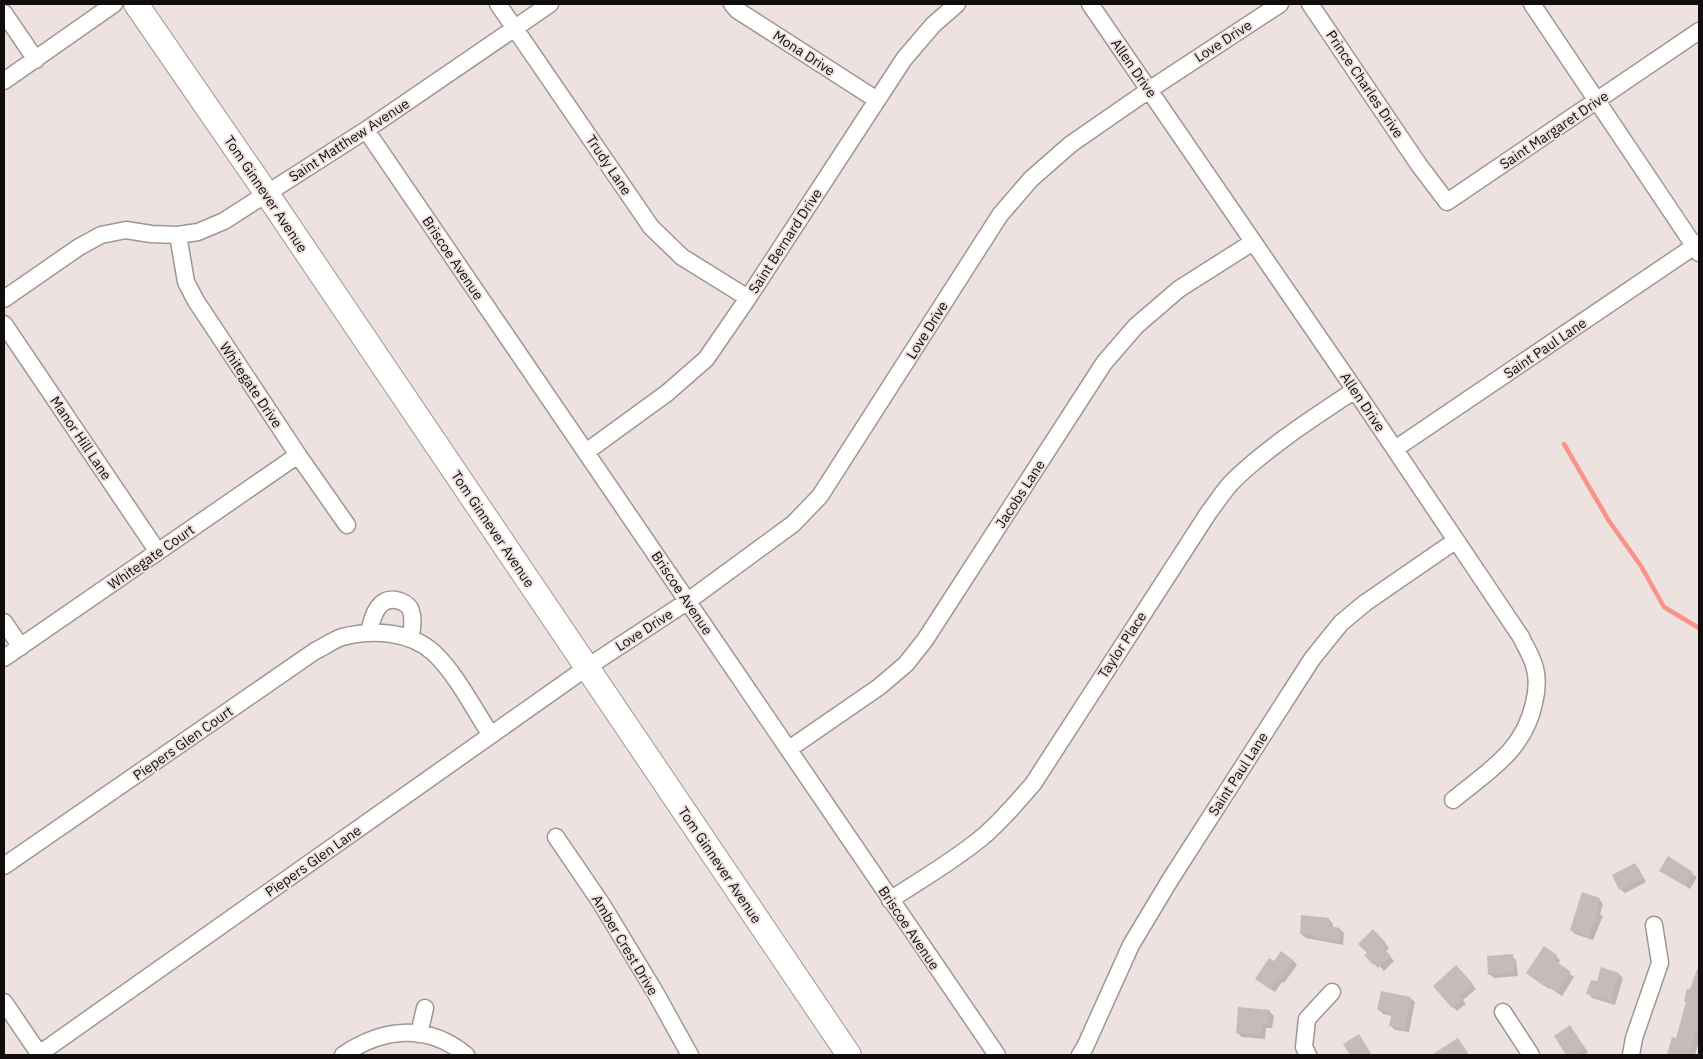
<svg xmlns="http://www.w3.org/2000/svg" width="1703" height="1059" font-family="'IBM Plex Sans',sans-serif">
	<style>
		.shadow { fill: #0003 }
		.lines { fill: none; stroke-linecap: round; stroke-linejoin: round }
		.stream { stroke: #f79487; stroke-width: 4.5 }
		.building { fill: #c7bbb9 }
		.street-casing { stroke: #a19694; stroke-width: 19 }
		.secondary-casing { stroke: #a19694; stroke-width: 26 }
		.street { stroke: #fff; stroke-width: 16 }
		.secondary { stroke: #fff; stroke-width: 24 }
		.labels { text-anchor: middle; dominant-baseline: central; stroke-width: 4; stroke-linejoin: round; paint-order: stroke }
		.street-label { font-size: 14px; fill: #110d0d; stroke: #eee2e0 }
	</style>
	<rect width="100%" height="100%" fill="#eee2e0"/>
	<path class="shadow" d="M 1668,858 L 1697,877 L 1690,889 L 1661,870 Z
		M 1635,864 L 1639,869 L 1646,882 L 1625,893 L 1620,889 Z
		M 1599,899 L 1603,904 L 1600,914 L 1603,916 L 1593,940 L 1575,934 L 1571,930 Z
		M 1329,919 L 1333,924 L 1333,928 L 1340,929 L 1344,933 L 1343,945 L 1306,938 L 1301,934 Z
		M 1378,935 L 1389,948 L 1386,952 L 1394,961 L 1384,971 L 1380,966 L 1378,968 L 1366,955 Z
		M 1512,956 L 1516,960 L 1518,976 L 1494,978 L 1489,974 Z
		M 1556,956 L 1560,960 L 1558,965 L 1574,977 L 1562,996 L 1550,988 L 1549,989 L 1532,977 Z
		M 1293,960 L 1297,965 L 1284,983 L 1282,982 L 1275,992 L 1261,983 L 1275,963 Z
		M 1456,966 L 1476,989 L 1463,1000 L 1466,1004 L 1457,1011 L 1434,986 Z
		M 1619,974 L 1623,978 L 1615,1005 L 1592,998 L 1588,993 L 1597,983 Z
		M 1696,978 L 1699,979 L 1699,1041 L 1695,1055 L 1668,1055 L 1673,1039 L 1676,1040 Z
		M 1410,998 L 1415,1002 L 1409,1032 L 1395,1030 L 1391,1026 L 1392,1016 L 1383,1014 L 1379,1010 Z
		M 1269,1011 L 1274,1016 L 1272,1028 L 1266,1028 L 1265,1039 L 1242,1037 L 1237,1033 Z
		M 1570,1027 L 1588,1052 L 1584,1055 L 1568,1055 L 1555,1036 Z"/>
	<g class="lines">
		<path class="stream" d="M 1564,444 L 1609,521 L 1641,566 L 1664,607 L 1699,628"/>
	</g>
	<path class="building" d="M 1668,856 L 1693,872 L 1685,886 L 1659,871 Z
		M 1635,863 L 1643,878 L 1619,890 L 1612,875 Z
		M 1582,892 L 1600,898 L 1596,910 L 1599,911 L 1588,937 L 1570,930 Z
		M 1301,915 L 1329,918 L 1329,926 L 1340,928 L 1339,942 L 1316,938 L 1316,936 L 1300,934 Z
		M 1373,929 L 1386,943 L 1382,947 L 1391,956 L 1379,967 L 1375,963 L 1373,965 L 1364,955 L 1367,953 L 1358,944 Z
		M 1544,946 L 1557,955 L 1554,960 L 1571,972 L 1557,992 L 1545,984 L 1544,986 L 1526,973 Z
		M 1281,951 L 1293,960 L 1280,980 L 1277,978 L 1270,989 L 1255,979 L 1269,958 L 1274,961 Z
		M 1513,954 L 1514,972 L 1488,975 L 1487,956 Z
		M 1456,965 L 1473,984 L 1460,996 L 1463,999 L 1452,1008 L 1433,986 Z
		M 1601,967 L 1619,973 L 1611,1001 L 1586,994 L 1591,980 L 1597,981 Z
		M 1697,969 L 1699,969 L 1699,1023 L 1689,1055 L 1667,1055 L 1672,1037 L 1676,1038 L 1686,1002 L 1684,1001 L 1687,989 L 1690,989 Z
		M 1381,991 L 1411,997 L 1405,1029 L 1389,1026 L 1392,1013 L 1377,1010 Z
		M 1238,1007 L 1270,1010 L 1268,1025 L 1262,1024 L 1261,1035 L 1236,1033 Z
		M 1570,1025 L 1585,1048 L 1573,1055 L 1566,1055 L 1554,1036 Z
		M 1359,1034 L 1372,1055 L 1350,1055 L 1343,1044 Z
		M 1458,1038 L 1469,1055 L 1431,1055 Z"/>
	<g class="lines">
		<g class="street-casing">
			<path id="street" d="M 498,4 L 651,227 L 682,257 L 748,298
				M 732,4 L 737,10 L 877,100
				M 1090,4 L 1355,390 L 1521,637 C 1525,646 1531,655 1534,665 C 1538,677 1537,691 1534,703 C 1524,751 1488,771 1453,800
				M 1310,4 L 1419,165 L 1447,202 L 1699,31
				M 1532,4 L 1699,253
				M 4,13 L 36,60
				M 4,81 L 114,4
				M 366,130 L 997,1055
				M 178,235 L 186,282 L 196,301 L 298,455 L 347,525
				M 4,299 L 79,247 L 101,235 L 126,230 L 151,234 L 178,235 L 198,232 L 224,221 L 366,130 L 550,4
				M 4,324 L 158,552
				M 1395,449 L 1699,243
				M 586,452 L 667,393 L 706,359 L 748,298 L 904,59 L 933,25 L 957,4
				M 4,622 L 21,647
				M 369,633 C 372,616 379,594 400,601 C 405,603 410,606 411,611 C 414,620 412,630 410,639
				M 4,658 L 298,455
				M 789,749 L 879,687 L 906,664 L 925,640 L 1104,363 L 1136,326 L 1179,289 L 1253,242
				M 556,837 L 601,903 L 655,992 L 690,1055
				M 4,866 L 315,651 C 324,647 333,640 342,637 C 372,629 410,631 434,653 C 457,675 473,708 491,735
				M 890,900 C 920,880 952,862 980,839 C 1000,823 1016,803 1033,784 L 1209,512 C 1217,502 1224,490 1233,481 C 1269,446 1313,418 1355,390
				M 4,1002 L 40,1055
				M 1503,1012 L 1531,1055
				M 419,1034 L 425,1008
				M 39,1054 L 586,668 L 688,601 L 793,524 L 820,496 L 1000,215 L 1031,179 L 1071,144 L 1149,90 L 1280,4
				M 343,1055 C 382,1028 427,1023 466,1055
				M 1080,1055 L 1085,1047 L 1131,945 L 1170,880 L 1312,659 L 1341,623 L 1365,603 L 1455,541
				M 1308,1055 L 1304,1047 L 1307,1019 L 1332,992
				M 1631,1055 L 1634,1038 L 1660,963 L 1654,925"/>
		</g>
		<g class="secondary-casing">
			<path id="secondary" d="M 136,4 L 267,194 L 849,1055"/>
		</g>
		<use href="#street" class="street"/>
		<use href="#secondary" class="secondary"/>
	</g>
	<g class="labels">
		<g class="street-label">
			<text transform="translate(1223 41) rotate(-33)">Love Drive</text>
			<text transform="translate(804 53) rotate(33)">Mona Drive</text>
			<text transform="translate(1134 68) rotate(55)">Allen Drive</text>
			<text transform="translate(1365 84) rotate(56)">Prince Charles Drive</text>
			<text transform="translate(1554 130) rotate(-34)">Saint Margaret Drive</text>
			<text transform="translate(349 140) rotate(-33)">Saint Matthew Avenue</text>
			<text transform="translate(609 165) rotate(56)">Trudy Lane</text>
			<text transform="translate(266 194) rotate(56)">Tom Ginnever Avenue</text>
			<text transform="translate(785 241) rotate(-57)">Saint Bernard Drive</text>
			<text transform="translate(453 258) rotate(56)">Briscoe Avenue</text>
			<text transform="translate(927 330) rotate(-58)">Love Drive</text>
			<text transform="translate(1545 348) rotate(-34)">Saint Paul Lane</text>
			<text transform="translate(251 385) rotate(56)">Whitegate Drive</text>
			<text transform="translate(1363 402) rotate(56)">Allen Drive</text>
			<text transform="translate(81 438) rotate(56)">Manor Hill Lane</text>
			<text transform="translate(1020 494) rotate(-57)">Jacobs Lane</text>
			<text transform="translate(493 529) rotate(56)">Tom Ginnever Avenue</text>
			<text transform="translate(151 557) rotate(-35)">Whitegate Court</text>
			<text transform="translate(682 593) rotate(56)">Briscoe Avenue</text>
			<text transform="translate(644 630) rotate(-33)">Love Drive</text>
			<text transform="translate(1122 645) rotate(-57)">Taylor Place</text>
			<text transform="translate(183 743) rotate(-35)">Piepers Glen Court</text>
			<text transform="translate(1238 774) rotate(-57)">Saint Paul Lane</text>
			<text transform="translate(313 861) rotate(-35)">Piepers Glen Lane</text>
			<text transform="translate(720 865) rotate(56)">Tom Ginnever Avenue</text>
			<text transform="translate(909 928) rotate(56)">Briscoe Avenue</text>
			<text transform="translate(625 945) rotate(59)">Amber Crest Drive</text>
		</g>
	</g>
	<rect width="1703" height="1059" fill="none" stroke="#110d0d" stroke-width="10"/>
</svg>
